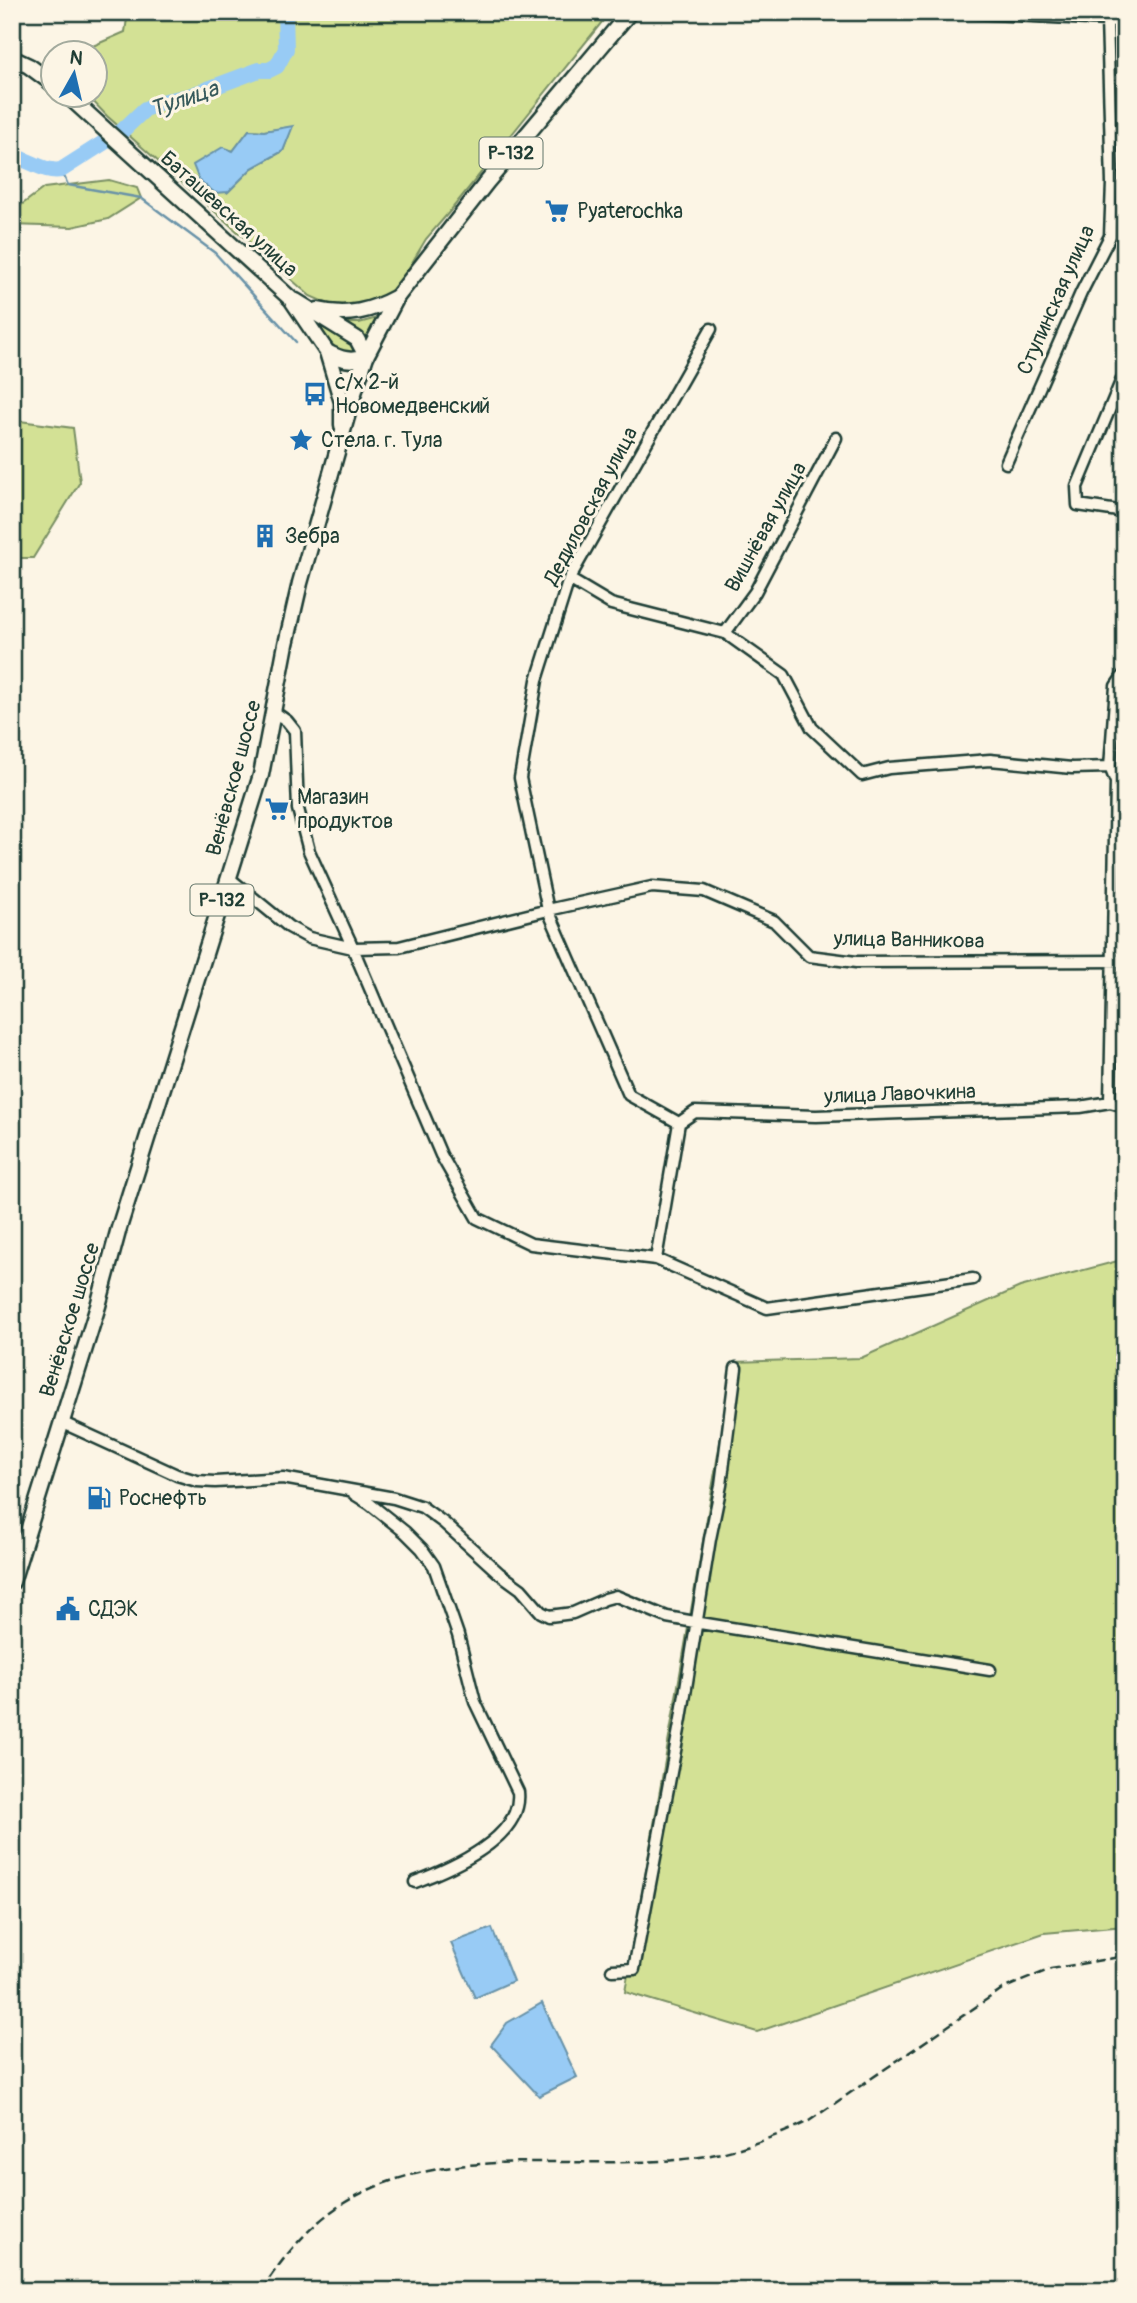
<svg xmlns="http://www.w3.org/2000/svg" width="1137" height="2303" font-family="Pangolin,sans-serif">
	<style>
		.green { fill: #d3e195; stroke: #798f64; stroke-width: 2; fill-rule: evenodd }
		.water { fill: #98cbf5; stroke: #6892a8; stroke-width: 2 }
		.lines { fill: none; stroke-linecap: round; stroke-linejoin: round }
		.stream { stroke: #6892a8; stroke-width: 2.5 }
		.river { stroke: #98cbf5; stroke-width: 16 }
		.minor-casing { stroke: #1f3d34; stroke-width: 15 }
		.secondary-casing { stroke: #1f3d34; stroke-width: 19 }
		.primary-casing { stroke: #1f3d34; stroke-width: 19 }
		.minor { stroke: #fcf5e5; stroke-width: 10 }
		.secondary { stroke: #fcf5e5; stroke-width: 14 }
		.primary { stroke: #fcf5e5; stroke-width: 14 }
		.rail { stroke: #1f3d34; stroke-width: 2.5; stroke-dasharray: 10 5; stroke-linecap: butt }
		.labels { text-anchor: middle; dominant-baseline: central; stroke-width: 6; stroke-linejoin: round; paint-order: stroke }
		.shield { fill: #fcf5e5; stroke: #617469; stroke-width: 2 }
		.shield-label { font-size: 19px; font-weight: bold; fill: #1f3d34 }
		.poi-label { font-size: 21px; fill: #1f3d34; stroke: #fcf5e5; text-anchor: start }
		.street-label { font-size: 21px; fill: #1f3d34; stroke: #fcf5e5 }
		.water-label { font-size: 23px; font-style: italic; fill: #37595b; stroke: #fcf5e5 }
	</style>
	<rect width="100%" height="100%" fill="#fcf5e5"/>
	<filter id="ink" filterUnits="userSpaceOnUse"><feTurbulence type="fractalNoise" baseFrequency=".0143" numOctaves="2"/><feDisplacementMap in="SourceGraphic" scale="14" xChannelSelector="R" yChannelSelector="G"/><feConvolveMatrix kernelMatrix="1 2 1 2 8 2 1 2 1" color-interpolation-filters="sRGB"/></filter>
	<g filter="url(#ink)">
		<path class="green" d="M 128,12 L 610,12 L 451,210 L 426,239 L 397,288 L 382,297 L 354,307 L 333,306 L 310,296 L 107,116 L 87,95 L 94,94 L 94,52 L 79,52 L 125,32 ZM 292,127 L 283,151 L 252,168 L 228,192 L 223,148 L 233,151 L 249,130 L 264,131 Z
			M 109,180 L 137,188 L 141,198 L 108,219 L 72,227 L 12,225 L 12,212 L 44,188 Z
			M 377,318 L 371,334 L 366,340 L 346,323 L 359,323 Z
			M 317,322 C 334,329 350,338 359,354 C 337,358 327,339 317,322 Z
			M 12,420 L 73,428 L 80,482 L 33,558 L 12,558 Z
			M 1125,1259 L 1125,1926 L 1044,1933 L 757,2032 L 625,1992 L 734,1362 L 861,1358 L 1020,1287 Z"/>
		<path class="water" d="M 293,126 L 283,151 L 252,168 L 228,192 L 215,193 L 199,180 L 193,165 L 223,147 L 233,151 L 249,130 L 264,131 Z
			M 492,1928 L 513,1981 L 475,1998 L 451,1943 Z
			M 542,2003 L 577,2077 L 539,2096 L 491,2045 L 507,2023 Z"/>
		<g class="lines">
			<path class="stream" d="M 61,170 L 68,185 L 141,198 L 215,253 L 296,342"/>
			<path class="river" d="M 12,157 C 30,158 42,173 61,170 L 122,131 L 145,109 L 161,102 L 189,96 L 259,70 L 269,70 L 277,66 L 286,49 L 285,12"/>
			<g class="minor-casing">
				<path id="minor" d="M 956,12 L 1125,21
					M 1123,377 L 1077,487 L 1078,505 L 1125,512
					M 1006,463 L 1081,293 L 1110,236 L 1112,183 L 1107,20
					M 569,579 L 611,604 L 725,633 L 784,675 L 812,728 L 862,775 L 889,768 L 990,760 L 1072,768 L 1110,767
					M 725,633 L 755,592 L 836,438
					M 274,712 L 287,721 L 295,731 L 298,809 L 309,851 L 349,939 L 441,1155 L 477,1218 L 531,1244 L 656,1259 L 679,1123
					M 229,878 L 289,927 L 309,938 L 353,948 L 399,947 L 548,910 L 652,887 L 704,891 L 774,921 L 809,956 L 856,962 L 1125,961
					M 1110,1102 L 1116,782 L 1110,767 L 1116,686 L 1125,673
					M 679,1123 L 629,1095 L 548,910 L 520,778 L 537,680 L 569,579 L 711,329
					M 679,1123 L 695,1112 L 816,1116 L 1080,1107 L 1110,1102 L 1125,1106
					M 656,1259 L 767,1308 L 973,1279
					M 61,1422 L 177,1475 L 197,1481 L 215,1482 L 283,1478 L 394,1498 L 422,1507 L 444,1523 L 499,1573 L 521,1589 L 541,1612 L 549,1616 L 573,1613 L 605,1599 L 616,1596 L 667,1617 L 700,1623 L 990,1670
					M 354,1494 L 370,1504 L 405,1532 L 422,1549 L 434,1566 L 458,1635 L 475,1702 L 518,1792 C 523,1838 450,1869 415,1882
					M 612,1970 L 634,1969 L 681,1719 L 710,1539 L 721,1485 L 736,1368"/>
			</g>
			<g class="secondary-casing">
				<path id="secondary" d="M 12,58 L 29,66 L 52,83
					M 66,94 L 291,299 L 327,352 L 342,402 L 342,425
					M 296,301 L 357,339 L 366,356 C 352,363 340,359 327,352
					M 318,310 C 348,317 371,311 397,297"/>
			</g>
			<g class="primary-casing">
				<path id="primary" d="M 12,1582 L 98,1306 L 119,1228 L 261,775 L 286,644 L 300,583 L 352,399 L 366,356 L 397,297 L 487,182 L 630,12"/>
			</g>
			<use href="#minor" class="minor"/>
			<use href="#secondary" class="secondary"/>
			<use href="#primary" class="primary"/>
			<path class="rail" d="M 261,2291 C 281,2260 305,2230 335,2209 C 437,2138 578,2173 693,2158 C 733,2153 773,2138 809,2121 L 1002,1989 L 1051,1969 L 1125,1956"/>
		</g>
	</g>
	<defs>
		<g id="supermarket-bare" transform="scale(1.89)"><path d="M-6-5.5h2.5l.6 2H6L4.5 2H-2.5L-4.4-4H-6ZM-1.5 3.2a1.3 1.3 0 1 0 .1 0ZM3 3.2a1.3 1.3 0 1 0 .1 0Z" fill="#1f6fb2" stroke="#fcf5e5" stroke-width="2.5" paint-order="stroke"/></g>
		<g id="bus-bare" transform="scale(1.89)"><path d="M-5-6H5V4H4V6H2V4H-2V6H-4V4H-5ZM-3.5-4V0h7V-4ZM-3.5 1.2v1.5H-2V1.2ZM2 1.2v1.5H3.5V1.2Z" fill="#1f6fb2" stroke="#fcf5e5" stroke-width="2.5" paint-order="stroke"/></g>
		<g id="sight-bare" transform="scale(1.89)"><path d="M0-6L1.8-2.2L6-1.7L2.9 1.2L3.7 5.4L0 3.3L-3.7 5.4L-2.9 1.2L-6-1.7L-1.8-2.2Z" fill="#1f6fb2" stroke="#fcf5e5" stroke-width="2.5" paint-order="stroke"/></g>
		<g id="building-bare" transform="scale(1.89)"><path d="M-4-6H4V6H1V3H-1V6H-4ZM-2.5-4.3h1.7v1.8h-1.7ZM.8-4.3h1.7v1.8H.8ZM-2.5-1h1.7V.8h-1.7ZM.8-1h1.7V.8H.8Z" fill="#1f6fb2" stroke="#fcf5e5" stroke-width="2.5" paint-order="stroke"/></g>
		<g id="fuel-bare" transform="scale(1.89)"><path d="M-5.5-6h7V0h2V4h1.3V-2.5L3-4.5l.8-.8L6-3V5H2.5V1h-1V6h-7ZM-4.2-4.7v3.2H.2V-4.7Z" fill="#1f6fb2" stroke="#fcf5e5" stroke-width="2.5" paint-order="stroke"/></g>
		<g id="civic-bare" transform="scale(1.89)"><path d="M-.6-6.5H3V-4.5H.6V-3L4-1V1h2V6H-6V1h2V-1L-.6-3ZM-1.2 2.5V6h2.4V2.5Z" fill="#1f6fb2" stroke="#fcf5e5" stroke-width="2.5" paint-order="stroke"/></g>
	</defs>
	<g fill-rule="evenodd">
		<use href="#supermarket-bare" x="557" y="211"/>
		<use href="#bus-bare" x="315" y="394"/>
		<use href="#sight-bare" x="301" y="440"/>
		<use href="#building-bare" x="265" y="536"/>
		<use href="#supermarket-bare" x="277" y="809"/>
		<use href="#fuel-bare" x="99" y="1498"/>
		<use href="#civic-bare" x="68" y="1609"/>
	</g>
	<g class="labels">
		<g class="shield">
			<rect x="479.5" y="137.5" width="63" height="31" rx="5"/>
			<rect x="190.5" y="884.5" width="63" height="31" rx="5"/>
		</g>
		<g class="shield-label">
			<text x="511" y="153">Р-132</text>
			<text x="222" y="900">Р-132</text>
		</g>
		<g class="poi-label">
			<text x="577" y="211">Pyaterochka</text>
			<text x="335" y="382">с/х 2-й<tspan x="335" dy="24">Новомедвенский</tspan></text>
			<text x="321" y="440">Стела. г. Тула</text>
			<text x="285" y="536">Зебра</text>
			<text x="297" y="797">Магазин<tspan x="297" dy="24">продуктов</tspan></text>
			<text x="119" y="1498">Роснефть</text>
			<text x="88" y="1609">СДЭК</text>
		</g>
		<g class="street-label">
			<text transform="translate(229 214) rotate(42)">Баташевская улица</text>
			<text transform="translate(1056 300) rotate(-66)">Ступинская улица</text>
			<text transform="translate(591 506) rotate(-62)">Дедиловская улица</text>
			<text transform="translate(766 527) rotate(-61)">Вишнёвая улица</text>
			<text transform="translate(234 778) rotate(-75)">Венёвское шоссе</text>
			<text transform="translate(909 940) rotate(1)">улица Ванникова</text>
			<text transform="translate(900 1094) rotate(-2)">улица Лавочкина</text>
			<text transform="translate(70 1320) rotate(-73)">Венёвское шоссе</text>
		</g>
		<g class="water-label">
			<text transform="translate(184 99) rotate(-19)">Тулица</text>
		</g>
	</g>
	<rect width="1137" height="2303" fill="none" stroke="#fcf5e5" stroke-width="42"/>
	<rect x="21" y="21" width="1095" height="2261" fill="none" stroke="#1f3d34" stroke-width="2.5" filter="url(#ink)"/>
	<g transform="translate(74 74) rotate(8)"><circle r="33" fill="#fcf5e5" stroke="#a4ab9e" stroke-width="2"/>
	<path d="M0-5L12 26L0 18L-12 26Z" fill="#1f6fb2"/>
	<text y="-10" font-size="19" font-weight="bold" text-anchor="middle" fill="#1f3d34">N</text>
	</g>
</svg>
